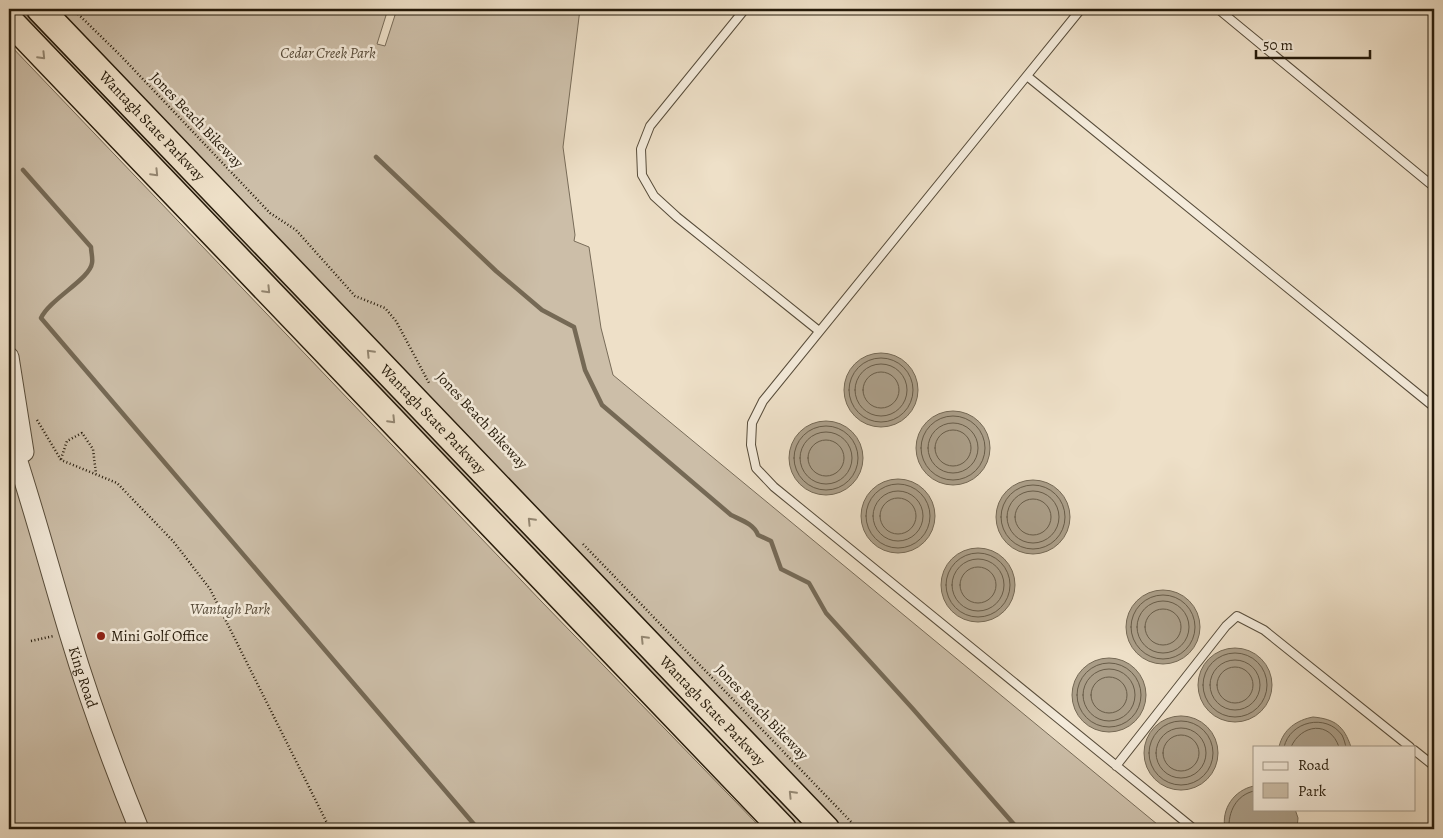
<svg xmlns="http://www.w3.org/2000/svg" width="1443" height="838" font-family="Alegreya,serif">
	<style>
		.green { fill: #ccbea8; stroke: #786c59 }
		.water { fill: #aa9d87; stroke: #756955 }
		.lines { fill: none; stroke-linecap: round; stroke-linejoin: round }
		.shore { stroke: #685c48; stroke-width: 1 }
		.stream { stroke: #756955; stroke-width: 4.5 }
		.service-casing { stroke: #574c3a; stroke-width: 10 }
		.tertiary-casing { stroke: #574c3a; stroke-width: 21 }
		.motorway-casing { stroke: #251a0a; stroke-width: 29 }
		.path { stroke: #251a0a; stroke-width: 2.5; stroke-dasharray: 1 2.5; stroke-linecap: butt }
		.service { stroke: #f4ebdb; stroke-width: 8 }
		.tertiary { stroke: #f4ebdb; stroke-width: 19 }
		.motorway { stroke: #eee0c8; stroke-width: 26 }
		.oneway { stroke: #948772 }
		.poi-dot { fill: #8f2418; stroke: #f4ebdb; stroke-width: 2 }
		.labels { text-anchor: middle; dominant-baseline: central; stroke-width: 5; stroke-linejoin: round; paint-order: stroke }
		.park-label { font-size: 15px; font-style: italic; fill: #574b39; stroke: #f4ebdb }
		.street-label { font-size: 15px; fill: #251a0a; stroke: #f4ebdb }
		.poi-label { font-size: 15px; fill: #251a0a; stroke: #f4ebdb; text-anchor: start }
	</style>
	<rect width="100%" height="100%" fill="#eee0c8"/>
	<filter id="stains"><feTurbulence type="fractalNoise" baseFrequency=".004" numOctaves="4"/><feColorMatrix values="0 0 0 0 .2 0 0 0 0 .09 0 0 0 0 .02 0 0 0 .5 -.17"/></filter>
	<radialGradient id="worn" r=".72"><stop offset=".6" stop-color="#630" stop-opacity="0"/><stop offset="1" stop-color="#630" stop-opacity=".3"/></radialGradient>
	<path class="green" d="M 12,9 L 20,9 L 808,829 L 796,829 Z
		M 56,9 L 388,9 L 377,44 L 385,46 L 397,9 L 580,9 L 563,147 L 575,235 L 574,241 L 589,247 L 601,328 L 613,375 L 1163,829 L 843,829 Z
		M 9,44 L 542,602 L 762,829 L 9,829 Z"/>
	<path class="water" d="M844 390a37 37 0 1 1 74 0a37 37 0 1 1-74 0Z
		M916 448a37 37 0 1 1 74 0a37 37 0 1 1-74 0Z
		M789 458a37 37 0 1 1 74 0a37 37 0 1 1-74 0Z
		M861 516a37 37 0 1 1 74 0a37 37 0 1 1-74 0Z
		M996 517a37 37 0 1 1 74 0a37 37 0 1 1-74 0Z
		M941 585a37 37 0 1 1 74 0a37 37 0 1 1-74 0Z
		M1126 627a37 37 0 1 1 74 0a37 37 0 1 1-74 0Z
		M1198 685a37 37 0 1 1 74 0a37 37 0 1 1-74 0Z
		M1072 695a37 37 0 1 1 74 0a37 37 0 1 1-74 0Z
		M1144 753a37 37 0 1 1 74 0a37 37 0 1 1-74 0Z
		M 1313,717 C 1335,719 1344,726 1351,747 L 1279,747 C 1283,729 1297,720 1313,717 Z
		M 1254,786 L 1254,809 L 1295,809 L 1298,818 L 1297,829 L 1225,829 C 1221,809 1234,790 1254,786 Z"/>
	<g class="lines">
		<path class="shore" d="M849 390a32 32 0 1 1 64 0a32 32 0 1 1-64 0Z
			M855 390a26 26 0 1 1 52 0a26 26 0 1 1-52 0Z
			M863 390a18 18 0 1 1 36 0a18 18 0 1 1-36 0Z
			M921 448a32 32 0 1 1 64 0a32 32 0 1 1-64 0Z
			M928 448a25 25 0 1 1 50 0a25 25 0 1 1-50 0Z
			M794 458a32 32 0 1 1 64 0a32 32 0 1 1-64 0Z
			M935 448a18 18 0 1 1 36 0a18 18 0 1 1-36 0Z
			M800 458a26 26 0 1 1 52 0a26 26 0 1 1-52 0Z
			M808 458a18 18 0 1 1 36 0a18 18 0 1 1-36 0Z
			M866 516a32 32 0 1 1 64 0a32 32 0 1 1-64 0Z
			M1001 517a32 32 0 1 1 64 0a32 32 0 1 1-64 0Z
			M873 516a25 25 0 1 1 50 0a25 25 0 1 1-50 0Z
			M1007 517a26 26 0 1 1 52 0a26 26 0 1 1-52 0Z
			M880 516a18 18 0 1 1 36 0a18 18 0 1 1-36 0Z
			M1015 517a18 18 0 1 1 36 0a18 18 0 1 1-36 0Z
			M946 585a32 32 0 1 1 64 0a32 32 0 1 1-64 0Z
			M952 585a26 26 0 1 1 52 0a26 26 0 1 1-52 0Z
			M960 585a18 18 0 1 1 36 0a18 18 0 1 1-36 0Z
			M1131 627a32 32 0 1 1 64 0a32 32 0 1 1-64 0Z
			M1137 627a26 26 0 1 1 52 0a26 26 0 1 1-52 0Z
			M1145 627a18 18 0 1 1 36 0a18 18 0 1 1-36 0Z
			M1203 685a32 32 0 1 1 64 0a32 32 0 1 1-64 0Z
			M1210 685a25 25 0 1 1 50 0a25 25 0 1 1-50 0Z
			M1077 695a32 32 0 1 1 64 0a32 32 0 1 1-64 0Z
			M1217 685a18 18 0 1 1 36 0a18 18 0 1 1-36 0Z
			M1083 695a26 26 0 1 1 52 0a26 26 0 1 1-52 0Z
			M1091 695a18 18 0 1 1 36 0a18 18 0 1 1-36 0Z
			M1149 753a32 32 0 1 1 64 0a32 32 0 1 1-64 0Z
			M1156 753a25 25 0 1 1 50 0a25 25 0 1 1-50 0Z
			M1163 753a18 18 0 1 1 36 0a18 18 0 1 1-36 0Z
			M 1284,747 C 1290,721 1326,713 1342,735 C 1344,739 1345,743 1346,747
			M 1291,747 C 1301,724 1330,720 1339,747
			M 1229,829 C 1228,812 1236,795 1254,791"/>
		<path class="stream" d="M 376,157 L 496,271 L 542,310 L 574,327 L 585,370 L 602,405 L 731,515 C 741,520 754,524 758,535 L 771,541 L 781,569 L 809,583 L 826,613 L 913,709 L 1018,829
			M 23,170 L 91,247 C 91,252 93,258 92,263 C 90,279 50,299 41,318 L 478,829"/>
		<g class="service-casing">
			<path id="service" d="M 745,9 L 650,126 L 641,149 L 642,175 L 654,196 L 677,217 L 819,331
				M 1081,9 L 763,401 L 752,423 L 751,445 L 756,468 L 774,487 L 1194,829
				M 1218,9 L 1434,187
				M 1027,76 L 1434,407
				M 1414,750 L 1434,766
				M 1116,766 L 1226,626 L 1237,616 L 1264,630 L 1410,747"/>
		</g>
		<g class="tertiary-casing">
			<g id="tertiary">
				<path d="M 9,357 L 24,452"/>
				<path id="s1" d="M 9,434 C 31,499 49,567 69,633 C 89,700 113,765 139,829"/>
			</g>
		</g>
		<g class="motorway-casing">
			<g id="motorway">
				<path id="s2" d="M 40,9 L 826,829"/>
				<path d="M 9,20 L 783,829"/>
			</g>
		</g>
		<path class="path" d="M 73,9 L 120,55 L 270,213 L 296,230 L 355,296 L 385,308 L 396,321 L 429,383
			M 37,420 L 61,460 L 117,483 L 173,541 L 210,589 L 330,829
			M 61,459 L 67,441 L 82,433 L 93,449 L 96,474
			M 583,544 L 858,829
			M 31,641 L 54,636"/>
		<use href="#service" class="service"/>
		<use href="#tertiary" class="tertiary"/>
		<use href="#motorway" class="motorway"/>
	</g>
	<defs><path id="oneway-chevron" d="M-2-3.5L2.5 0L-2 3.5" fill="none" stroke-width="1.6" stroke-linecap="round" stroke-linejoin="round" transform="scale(1.25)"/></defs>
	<g class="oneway">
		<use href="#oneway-chevron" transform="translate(42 56) rotate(46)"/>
		<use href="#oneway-chevron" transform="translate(155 173) rotate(46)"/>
		<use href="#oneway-chevron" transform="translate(267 290) rotate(46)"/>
		<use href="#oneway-chevron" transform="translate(370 353) rotate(-134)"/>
		<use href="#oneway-chevron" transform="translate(392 420) rotate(46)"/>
		<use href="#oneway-chevron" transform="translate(531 521) rotate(-134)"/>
		<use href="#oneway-chevron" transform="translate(644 639) rotate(-134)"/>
		<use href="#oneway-chevron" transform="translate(792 794) rotate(-134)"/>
	</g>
	<circle class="poi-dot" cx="101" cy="636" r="5"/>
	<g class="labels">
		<g class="park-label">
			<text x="328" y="53">Cedar Creek Park</text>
			<text x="230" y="609">Wantagh Park</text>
		</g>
		<g class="street-label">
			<text transform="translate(197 120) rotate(46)">Jones Beach Bikeway</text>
			<text stroke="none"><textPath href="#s2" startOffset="162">Wantagh State Parkway</textPath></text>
			<text stroke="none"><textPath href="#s2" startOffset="568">Wantagh State Parkway</textPath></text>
			<text transform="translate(482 420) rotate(47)">Jones Beach Bikeway</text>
			<text stroke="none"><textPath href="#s1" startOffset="254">King Road</textPath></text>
			<text stroke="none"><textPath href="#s2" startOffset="972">Wantagh State Parkway</textPath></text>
			<text transform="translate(762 712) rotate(46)">Jones Beach Bikeway</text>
		</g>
		<g class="poi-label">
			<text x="111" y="636">Mini Golf Office</text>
		</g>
	</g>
	<rect width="1443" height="838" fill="none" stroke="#eee0c8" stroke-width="30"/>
	<rect x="10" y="10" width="1423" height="818" fill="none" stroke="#251a0a" stroke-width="2.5"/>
	<rect x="15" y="15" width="1413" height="808" fill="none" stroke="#251a0a"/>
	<rect x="1253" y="746" width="162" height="65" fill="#f4ebdb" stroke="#a19787"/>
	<rect x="1263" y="762" width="25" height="8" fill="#f4ebdb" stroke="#a19787"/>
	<text x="1298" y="770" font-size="15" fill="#251a0a">Road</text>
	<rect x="1263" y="783" width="25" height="15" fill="#ccbea8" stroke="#a19787"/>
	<text x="1298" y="796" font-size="15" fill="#251a0a">Park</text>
	<path d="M1256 50v8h114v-8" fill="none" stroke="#251a0a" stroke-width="2.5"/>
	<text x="1263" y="50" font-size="15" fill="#251a0a" stroke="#f4ebdb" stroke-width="4" paint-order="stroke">50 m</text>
	<rect width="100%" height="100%" filter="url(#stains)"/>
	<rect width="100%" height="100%" fill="url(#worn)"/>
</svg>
